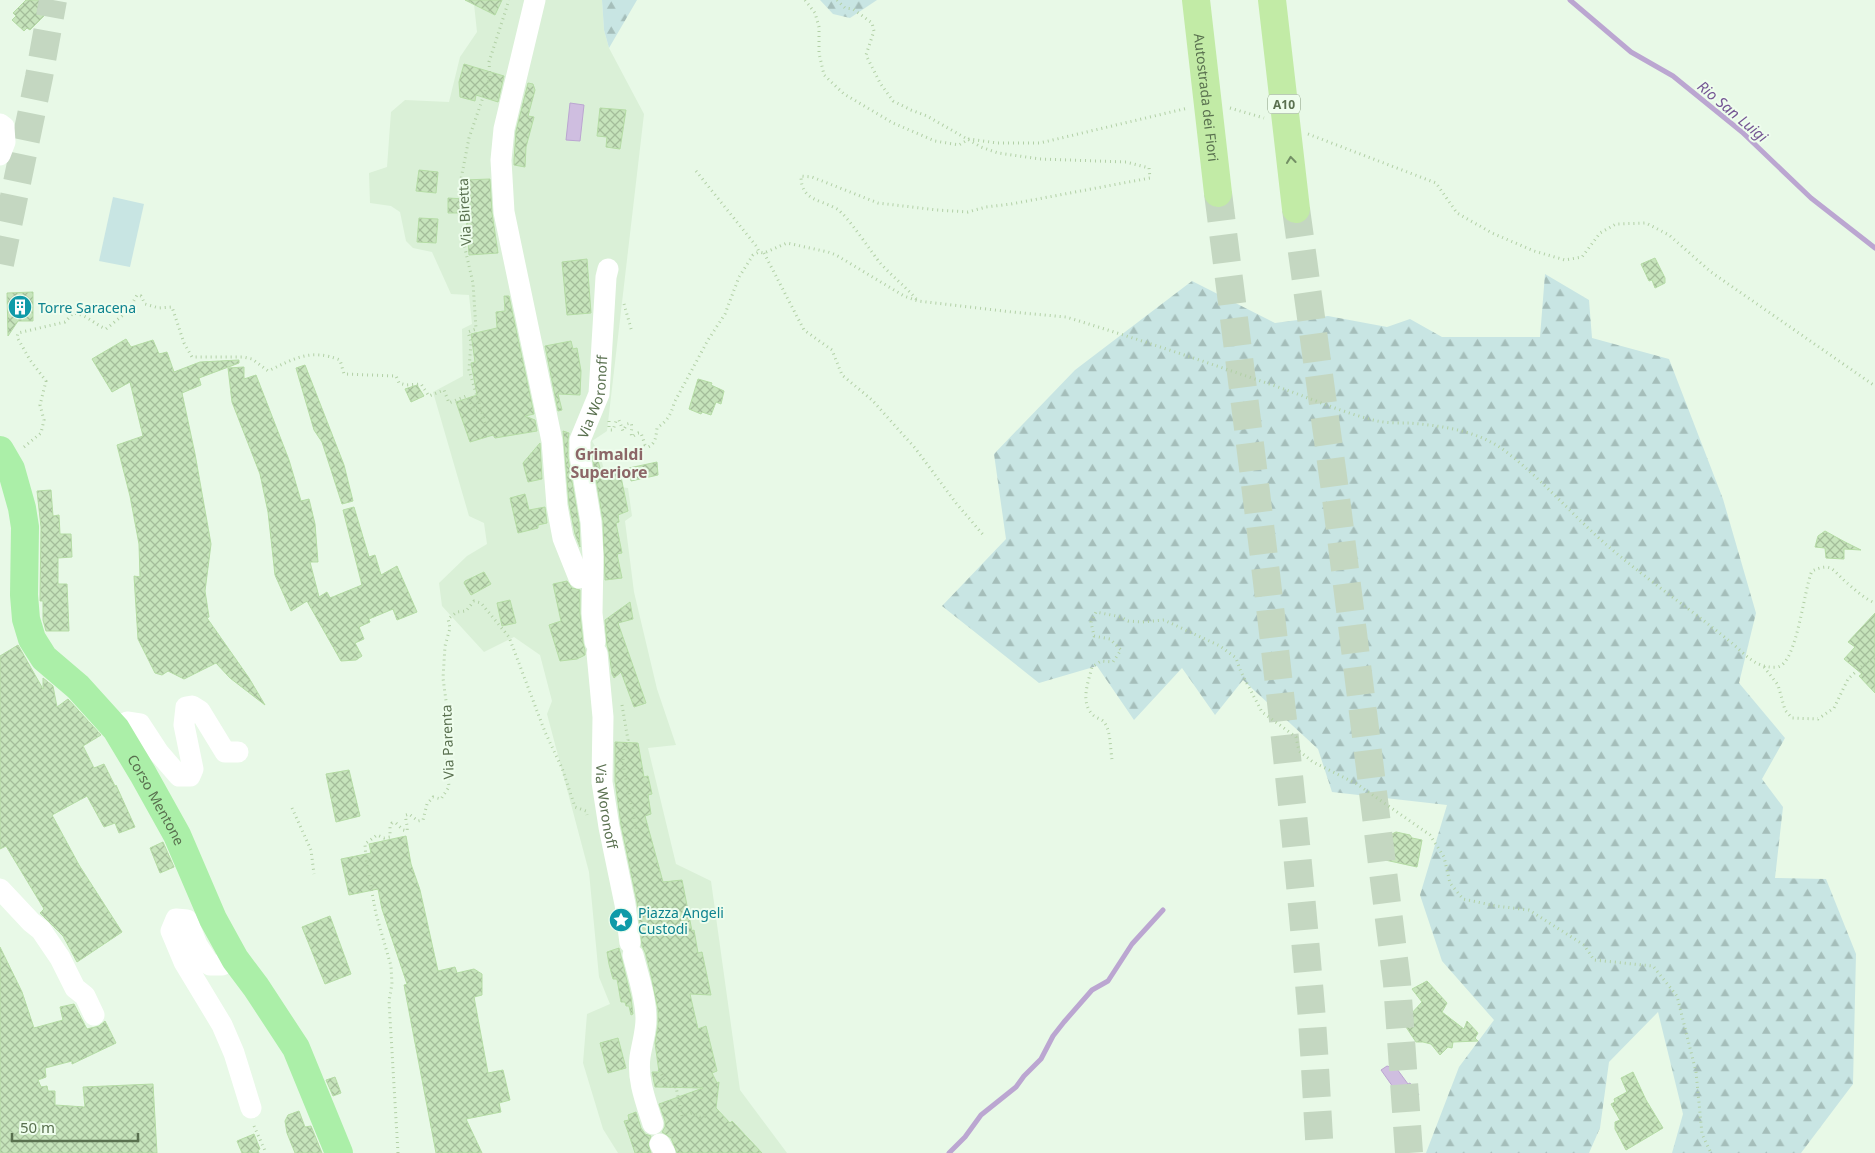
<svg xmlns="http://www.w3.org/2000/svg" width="1875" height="1153" font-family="'Noto Sans',sans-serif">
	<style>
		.residential { fill: #daf0d7 }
		.grass { fill: #c8e5e3 }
		.forest { fill: url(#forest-firs) }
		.water { fill: #cfbee0; stroke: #bba6d1 }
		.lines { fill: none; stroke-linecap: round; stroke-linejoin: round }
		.stream { stroke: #bba6d1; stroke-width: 5 }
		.building { fill: url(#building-cross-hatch); stroke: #b5dca5 }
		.major-tunnel { stroke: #c4d7c1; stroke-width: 28; stroke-dasharray: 28 14; stroke-linecap: butt }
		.highway-tunnel { stroke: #c4d7c1; stroke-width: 28; stroke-dasharray: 28 14; stroke-linecap: butt }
		.path { stroke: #b2d0a6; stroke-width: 3; stroke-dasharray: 1 4; stroke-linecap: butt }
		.minor { stroke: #fff; stroke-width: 21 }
		.major { stroke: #abefa8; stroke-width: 28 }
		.highway { stroke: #c2eba6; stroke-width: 28 }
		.oneway { stroke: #738f65 }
		.labels { text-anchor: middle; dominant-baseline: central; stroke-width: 4; stroke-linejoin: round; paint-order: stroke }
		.shield { fill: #eefded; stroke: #869a7e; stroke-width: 1 }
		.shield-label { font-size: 12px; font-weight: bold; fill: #59704f }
		.street-label { font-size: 14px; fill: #59704f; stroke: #eefded }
		.culture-label { font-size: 14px; fill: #0d838f; stroke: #eefded; text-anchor: start }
		.water-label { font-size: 15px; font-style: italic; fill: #755694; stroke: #eefded }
		.quarter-label { font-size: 16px; font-weight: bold; fill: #8c6667; stroke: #eefded }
	</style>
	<defs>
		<pattern id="forest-firs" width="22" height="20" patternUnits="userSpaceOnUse" patternTransform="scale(1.25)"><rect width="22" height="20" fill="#c8e5e3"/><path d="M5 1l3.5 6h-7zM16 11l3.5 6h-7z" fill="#a5beba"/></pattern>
		<pattern id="building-cross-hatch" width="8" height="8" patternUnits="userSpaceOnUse" patternTransform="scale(1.25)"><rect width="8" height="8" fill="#c6e4bb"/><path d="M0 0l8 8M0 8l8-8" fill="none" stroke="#a4bd9a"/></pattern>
	</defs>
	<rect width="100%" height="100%" fill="#e8f9e7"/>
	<path class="residential" d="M 476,0 L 602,0 L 604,30 L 609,48 L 644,114 L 607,431 L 592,441 L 599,453 L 604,469 L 615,472 L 619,487 L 628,488 L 632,516 L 625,521 L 634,592 L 657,689 L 676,745 L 648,748 L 676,864 L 711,881 L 740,1090 L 787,1153 L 618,1153 L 603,1129 L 583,1063 L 587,1014 L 610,1004 L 599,977 L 589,872 L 547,714 L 552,701 L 540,655 L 514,637 L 484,652 L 442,606 L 439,583 L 467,556 L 487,544 L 484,523 L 469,516 L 433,392 L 463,376 L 462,329 L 472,324 L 469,295 L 451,294 L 432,252 L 413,248 L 406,241 L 400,212 L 391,206 L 370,203 L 369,173 L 387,167 L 391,112 L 405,100 L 449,102 L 460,57 L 477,32 L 474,4 Z"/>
	<path class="grass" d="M 113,197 L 144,204 L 130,267 L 99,261 Z"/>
	<path class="forest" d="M 602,0 L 637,0 L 609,48 L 604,30 Z
		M 820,0 L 877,0 L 850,18 L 833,14 Z
		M 1545,274 L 1589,300 L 1592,338 L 1669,359 L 1723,499 L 1756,613 L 1739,683 L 1785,738 L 1762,779 L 1783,807 L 1775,878 L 1826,879 L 1856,954 L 1853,1084 L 1801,1153 L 1672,1153 L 1683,1114 L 1658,1012 L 1609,1062 L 1600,1128 L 1589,1153 L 1426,1153 L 1459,1067 L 1494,1020 L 1442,961 L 1420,895 L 1447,805 L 1332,792 L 1318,749 L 1243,680 L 1215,715 L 1182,668 L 1134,720 L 1097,666 L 1039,683 L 942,606 L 1006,539 L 994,454 L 1075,370 L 1192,281 L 1275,323 L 1328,316 L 1387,327 L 1410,319 L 1442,337 L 1540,337 Z"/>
	<path class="water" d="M 570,103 L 584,105 L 580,141 L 566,140 Z
		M 1387,1066 L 1397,1069 L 1408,1084 L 1410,1083 L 1419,1095 L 1405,1104 L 1381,1070 Z"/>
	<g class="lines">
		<path class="stream" d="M 1570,0 L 1631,52 L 1673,76 L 1742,132 L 1811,198 L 1875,248
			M 949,1153 L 965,1137 L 981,1115 L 1016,1087 L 1024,1076 L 1041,1059 L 1053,1036 L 1064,1022 L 1092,990 L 1108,981 L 1132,944 L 1163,910"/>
	</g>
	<path class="building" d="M 26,0 L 42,0 L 51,9 L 30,30 L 27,28 L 24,31 L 12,20 L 16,16 L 13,13 Z
		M 465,0 L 502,0 L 495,15 Z
		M 464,64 L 504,76 L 498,102 L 476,95 L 475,101 L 460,97 L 459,82 Z
		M 528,83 L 533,84 L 535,90 L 528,116 L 534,117 L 526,147 L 525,167 L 514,165 L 514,160 L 516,131 Z
		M 600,108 L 626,110 L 620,149 L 606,147 L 607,137 L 597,136 Z
		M 419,170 L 438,172 L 436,193 L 416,191 Z
		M 490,179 L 492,213 L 498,253 L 469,255 L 466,213 L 448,213 L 448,198 L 465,199 L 464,180 Z
		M 419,218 L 438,219 L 436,243 L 417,242 Z
		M 1655,258 L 1665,278 L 1665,283 L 1655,288 L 1652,280 L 1649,281 L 1641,264 Z
		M 587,259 L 591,313 L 567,315 L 562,262 Z
		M 33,292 L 33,321 L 18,321 L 8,336 L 7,293 Z
		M 504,296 L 509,296 L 534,414 L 525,416 L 535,420 L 537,431 L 495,438 L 493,435 L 470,442 L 456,402 L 477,395 L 471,363 L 475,362 L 471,334 L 497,328 L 496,312 L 505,311 Z
		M 126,339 L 131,347 L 153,340 L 159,354 L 167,352 L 174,372 L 200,362 L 239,360 L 239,363 L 199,378 L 201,385 L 182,393 L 195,454 L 211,544 L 205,591 L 209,617 L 207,618 L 249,678 L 265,705 L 230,678 L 216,663 L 184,679 L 168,671 L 162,675 L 155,673 L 138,639 L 134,576 L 140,577 L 139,544 L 130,496 L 117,445 L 143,436 L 130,382 L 112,392 L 92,359 Z
		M 571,341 L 573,349 L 577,348 L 581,371 L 580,395 L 558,394 L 562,410 L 558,411 L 545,346 Z
		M 305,365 L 344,465 L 353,501 L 342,504 L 322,442 L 314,430 L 296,368 Z
		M 244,367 L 244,379 L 256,375 L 289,460 L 301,501 L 309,499 L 315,524 L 318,562 L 310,562 L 319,597 L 327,592 L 330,598 L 362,585 L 343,510 L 354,507 L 369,557 L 375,555 L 381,575 L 397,566 L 417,612 L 397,620 L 393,609 L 369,619 L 370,622 L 359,627 L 364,639 L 355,643 L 362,656 L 356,660 L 341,661 L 307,601 L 291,611 L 275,575 L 268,512 L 260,474 L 232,402 L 228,368 Z
		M 698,379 L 712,383 L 711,385 L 724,391 L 721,404 L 716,402 L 711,415 L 702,412 L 701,414 L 689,409 Z
		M 417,385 L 424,396 L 411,402 L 405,389 Z
		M 563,431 L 569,433 L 568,440 L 568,458 L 579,523 L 580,547 L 575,534 L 569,504 Z
		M 540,443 L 542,479 L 528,482 L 523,463 Z
		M 596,454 L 602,475 L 620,472 L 628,511 L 618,515 L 619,522 L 616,523 L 622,553 L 617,554 L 622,578 L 605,580 L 603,521 L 592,455 Z
		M 657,462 L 658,475 L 631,481 L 629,468 Z
		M 51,490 L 53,516 L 59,515 L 60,534 L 71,534 L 72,557 L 58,558 L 58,584 L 67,584 L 69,631 L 46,631 L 43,620 L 43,601 L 40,601 L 41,527 L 37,491 Z
		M 525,494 L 529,510 L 545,507 L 547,523 L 538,525 L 538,528 L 518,533 L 510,498 Z
		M 1825,531 L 1845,542 L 1861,550 L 1844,549 L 1844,559 L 1826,558 L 1825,548 L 1815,547 L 1818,536 Z
		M 484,572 L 491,584 L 471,595 L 464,583 L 465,581 Z
		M 567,581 L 572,588 L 580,590 L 580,614 L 583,643 L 585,650 L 585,655 L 577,659 L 560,661 L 549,625 L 561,621 L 553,584 Z
		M 510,600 L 516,623 L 502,626 L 497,603 Z
		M 630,602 L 633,619 L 618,623 L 646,703 L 634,707 L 621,672 L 614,678 L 612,674 L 609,652 L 607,645 L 605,620 Z
		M 1875,613 L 1875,693 L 1859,676 L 1862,674 L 1844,659 L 1855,647 L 1848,642 Z
		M 18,645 L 43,689 L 43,678 L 53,686 L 57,707 L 68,699 L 101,735 L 83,746 L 94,768 L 104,764 L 115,786 L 116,785 L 135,827 L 119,833 L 115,823 L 104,827 L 87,796 L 52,815 L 79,865 L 122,932 L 77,962 L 63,936 L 40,913 L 44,909 L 6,846 L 0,849 L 0,656 Z
		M 615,742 L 638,743 L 644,777 L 648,776 L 652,794 L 648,795 L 651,814 L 645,816 L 663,882 L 682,880 L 692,931 L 694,930 L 698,953 L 702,952 L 711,995 L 690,994 L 698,1029 L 706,1026 L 717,1071 L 712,1073 L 717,1083 L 719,1082 L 716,1108 L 730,1123 L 732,1121 L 762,1153 L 677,1153 L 671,1138 L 662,1132 L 665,1127 L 665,1121 L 659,1104 L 703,1088 L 655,1087 L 652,1072 L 659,1072 L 655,1043 L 658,1025 L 658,1010 L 651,975 L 645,952 L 642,946 L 637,902 L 621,825 L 615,781 Z
		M 349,770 L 360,816 L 336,822 L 326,774 Z
		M 1396,832 L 1410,835 L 1412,838 L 1422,840 L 1417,867 L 1376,858 L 1378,844 L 1388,846 L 1390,835 Z
		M 406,836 L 411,864 L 420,890 L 438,971 L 455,967 L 457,973 L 474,969 L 482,974 L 482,995 L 474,997 L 488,1073 L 503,1070 L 510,1100 L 499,1103 L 501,1112 L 466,1119 L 482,1153 L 436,1153 L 404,985 L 407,984 L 382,909 L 378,889 L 349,895 L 341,859 L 371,853 L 369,844 Z
		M 163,842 L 174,867 L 160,873 L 150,848 Z
		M 330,916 L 351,974 L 325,984 L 302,927 Z
		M 0,947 L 22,992 L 34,1028 L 63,1020 L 60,1007 L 74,1004 L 87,1029 L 99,1026 L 105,1021 L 116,1043 L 72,1064 L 72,1061 L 45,1068 L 46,1077 L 38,1080 L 41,1087 L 47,1086 L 48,1091 L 55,1091 L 55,1105 L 85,1107 L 83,1087 L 153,1084 L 157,1153 L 0,1153 Z
		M 619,948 L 631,997 L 633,1014 L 631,1015 L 629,1006 L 626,1006 L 625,1002 L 621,1002 L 617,979 L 613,979 L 609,964 L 607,952 Z
		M 1427,981 L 1447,1003 L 1442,1012 L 1464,1029 L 1467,1021 L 1478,1033 L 1475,1038 L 1478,1041 L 1453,1042 L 1452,1048 L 1448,1047 L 1440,1055 L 1431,1044 L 1423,1042 L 1416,1042 L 1406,1027 L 1413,1018 L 1410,1015 L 1422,1002 L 1412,989 Z
		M 618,1038 L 626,1068 L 608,1073 L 600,1043 Z
		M 1633,1072 L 1646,1100 L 1663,1128 L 1626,1150 L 1615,1129 L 1615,1122 L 1620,1120 L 1611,1104 L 1615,1102 L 1614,1099 L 1627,1092 L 1621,1078 Z
		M 335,1077 L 341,1093 L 333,1096 L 326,1080 Z
		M 299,1111 L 305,1127 L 311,1126 L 322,1153 L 295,1153 L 287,1133 L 285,1121 L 288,1115 Z
		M 636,1112 L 641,1128 L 645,1134 L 651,1136 L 648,1144 L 651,1153 L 635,1153 L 627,1129 L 624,1121 L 629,1120 L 628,1115 Z
		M 254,1134 L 260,1149 L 258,1150 L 259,1153 L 242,1153 L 237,1141 Z"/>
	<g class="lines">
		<path class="major-tunnel" d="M 0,264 L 39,77 L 53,0"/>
		<path class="highway-tunnel" d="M 1218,193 C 1251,453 1286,713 1308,974 C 1314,1033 1316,1093 1320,1153
			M 1296,209 L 1336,498 L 1397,983 L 1409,1153"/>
		<path class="path" d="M 805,0 L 815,13 L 819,27 L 819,53 L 824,75 L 844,94 L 893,123 L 935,141 L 959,145 L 969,139 L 997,143 L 1040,143 L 1188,108
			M 837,0 L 845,8 L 853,9 L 872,23 L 874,31 L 866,55 L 880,83 L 893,101 L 911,110 L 927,116 L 981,147 L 998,153 L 1040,159 L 1126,162 L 1149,168 L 1150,178 L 1011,204 L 986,207 L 968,212 L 937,210 L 878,203 L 812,177 L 801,176 C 801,201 820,199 837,209 C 848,216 871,252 881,264 C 893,277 906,287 917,300
			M 1230,108 L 1264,118
			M 1308,134 L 1436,183 L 1457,213 L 1492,233 L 1534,251 L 1565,260 L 1582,257 L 1600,233 L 1616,224 L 1646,223 L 1669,235 L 1711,272 L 1875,386
			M 696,171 L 757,247 L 759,252
			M 764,253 L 804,330 L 832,350 L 842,375 L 872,400 L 915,448 L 956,503 L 985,537
			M 624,304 L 632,332
			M 609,421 L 609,427 L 610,430 L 613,430 L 616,421 L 619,420 L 623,431 L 627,424 L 631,423 C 633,429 630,432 632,437 L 638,433 L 641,433 L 645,445 L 648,447 C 656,444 656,435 657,428 C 667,421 671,415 674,403 L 708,340 L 725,314 L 739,277 L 753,255 L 759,252 L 764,253 L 787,243 L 828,252 L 836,255 L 904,296 L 918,301 L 1012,312 L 1066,317 C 1138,339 1209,363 1281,388 C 1312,399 1344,413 1377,421 C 1387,423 1399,423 1409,423 C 1444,426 1481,431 1509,454 C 1542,480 1569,511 1600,539 C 1640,575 1685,605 1727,639 C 1744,652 1754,669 1777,667 C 1797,665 1804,588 1812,571 C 1832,562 1832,570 1846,582 C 1854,589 1865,599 1875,603
			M 485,423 L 469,370 L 471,342 L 468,332 L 476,329 L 473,283 L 463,240 L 461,179 L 469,138 L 490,77 L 489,62 L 509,0
			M 24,447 L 41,433 L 44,420 L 40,405 L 46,381 L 30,360 L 17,337 L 18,333 L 65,322 L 73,313 C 86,314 94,324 106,329 L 128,311 L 137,295 L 141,296 L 145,304 L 159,308 L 172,307 L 184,343 L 192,357 L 243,357 L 252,359 L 268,371 C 294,359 310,348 340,360 L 344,374 L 396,376 L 399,383 L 406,385 L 421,384 L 429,396 L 444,390 L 449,403 L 466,396 L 476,411 L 481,410
			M 1764,667 L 1778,685 L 1785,710 L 1792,718 L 1818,719 L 1834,708 L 1848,679 L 1862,666 L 1875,658
			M 622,705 L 628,740 L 623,757 L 624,770 L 637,832 L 634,836
			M 1112,759 C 1110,748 1111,729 1103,721 C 1101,719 1096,718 1093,715 C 1080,702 1088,683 1092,667 L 1101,661 L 1113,662 L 1121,650 L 1110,639 L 1094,636 L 1091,622 L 1096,612 L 1121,617 L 1128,621 L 1142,622 L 1164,620 L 1220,646 L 1236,658 L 1241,672 L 1262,712 L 1296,737 L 1299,751 L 1313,762 L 1357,784 L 1430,835 L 1444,857 L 1450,883 L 1463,899 L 1496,906 L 1529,910 L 1584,945 L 1594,960 L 1653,966 L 1677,996 L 1696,1072 L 1702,1134 L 1711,1153
			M 292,808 L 311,850 L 314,874
			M 659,1070 L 668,1086 L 676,1087 L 682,1116 L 692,1113 L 700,1117 L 707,1116
			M 254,1126 L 266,1153
			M 398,1153 L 389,1001 L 392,984 L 391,966 L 376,914 L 366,860 L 365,844 L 377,835 L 384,838 L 390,837 L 390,827 L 392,823 L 396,823 L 403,830 L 407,831 C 408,825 405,821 406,815 L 409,814 L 418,821 L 423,820 L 427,804 L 433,797 L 441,799 L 449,787 L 446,752 L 448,716 L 443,678 L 445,646 L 450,628 L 448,619 L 457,612 L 466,611 L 474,601 L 481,603 L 509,637 L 545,732 L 562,768 L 575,807 L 586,811 L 587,815"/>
		<g class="minor">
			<path d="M 535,0 L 504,129 L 501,160 L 504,212 L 552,441 L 557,506 L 563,538 L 579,578"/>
			<path d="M 0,124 L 4,127 L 5,142 L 0,155"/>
			<path id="s1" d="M 595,642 L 592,613 L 593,556 L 591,522 L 580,456 L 580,440 L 599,394 L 606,277 L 608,269"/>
			<path id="s2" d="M 597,653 L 603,717 L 602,782 L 609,827 L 625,904 L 630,943"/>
			<path d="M 116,729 L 127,722 L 140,724 L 159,753 L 179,776 L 190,776 L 193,769 L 184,725 L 186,707 L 192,706 L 200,711 L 225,752 L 238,752"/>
			<path d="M 0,889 L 31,922 L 41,930 L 60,958 L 75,988 L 85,996 L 94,1015"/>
			<path d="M 633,955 C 638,975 646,998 646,1019 C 646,1032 642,1044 640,1057 C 637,1080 646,1102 653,1124"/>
			<path d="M 235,959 L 222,965 L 210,965 L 197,945 L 187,920 L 176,919 L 171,931 L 184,962 L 222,1025 L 234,1053 L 251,1108"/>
			<path d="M 660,1144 L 665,1153"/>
		</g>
		<path class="major" id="s3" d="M 0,450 L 11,469 L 22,508 L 25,527 L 24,595 L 26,619 L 32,639 L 44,658 L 78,687 L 116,729 L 143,774 L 177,835 L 213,919 L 235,959 L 256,987 L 296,1048 L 339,1153"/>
		<g class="highway">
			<path id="s4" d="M 1196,0 L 1218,193"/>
			<path d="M 1272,0 L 1296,209"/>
		</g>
	</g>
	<defs><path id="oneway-chevron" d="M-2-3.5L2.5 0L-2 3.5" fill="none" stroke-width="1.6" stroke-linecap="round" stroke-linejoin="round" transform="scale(1.25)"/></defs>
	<use class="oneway" href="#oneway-chevron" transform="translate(1291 160) rotate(-96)"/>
	<defs>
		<g id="building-disc" transform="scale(1.25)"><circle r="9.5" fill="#0f9aa8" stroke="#eefded"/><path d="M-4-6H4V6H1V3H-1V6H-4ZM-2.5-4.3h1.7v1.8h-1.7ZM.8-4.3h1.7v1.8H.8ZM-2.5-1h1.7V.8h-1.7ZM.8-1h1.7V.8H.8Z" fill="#fff"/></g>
		<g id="sight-disc" transform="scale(1.25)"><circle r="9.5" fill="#0f9aa8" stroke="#eefded"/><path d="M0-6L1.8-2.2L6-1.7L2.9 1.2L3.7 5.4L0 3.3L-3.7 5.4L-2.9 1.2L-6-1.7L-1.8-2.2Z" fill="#fff"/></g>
	</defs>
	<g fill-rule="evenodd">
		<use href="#building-disc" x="20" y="307"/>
		<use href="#sight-disc" x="621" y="920"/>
	</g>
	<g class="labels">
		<rect class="shield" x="1268" y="94.5" width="32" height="19" rx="4"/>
		<g class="shield-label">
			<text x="1284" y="104">A10</text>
		</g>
		<g class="street-label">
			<text stroke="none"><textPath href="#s4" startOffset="98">Autostrada dei Fiori</textPath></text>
			<text transform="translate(464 212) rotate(-93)">Via Biretta</text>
			<text stroke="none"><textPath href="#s1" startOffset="249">Via Woronoff</textPath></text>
			<text transform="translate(447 742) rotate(-92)">Via Parenta</text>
			<text stroke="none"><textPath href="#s3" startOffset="400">Corso Mentone</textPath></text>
			<text stroke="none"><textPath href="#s2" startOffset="154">Via Woronoff</textPath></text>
		</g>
		<g class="culture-label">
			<text x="38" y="307">Torre Saracena</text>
			<text x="638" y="912">Piazza Angeli<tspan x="638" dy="16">Custodi</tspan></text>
		</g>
		<g class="water-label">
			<text transform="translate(1733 111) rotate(40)">Rio San Luigi</text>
		</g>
		<g class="quarter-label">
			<text x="609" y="454">Grimaldi<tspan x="609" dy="18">Superiore</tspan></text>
		</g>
	</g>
	<path d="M12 1133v8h126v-8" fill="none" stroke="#59704f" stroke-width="2.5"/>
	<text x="20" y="1133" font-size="15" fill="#59704f" stroke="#eefded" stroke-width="4" paint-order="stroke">50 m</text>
</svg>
